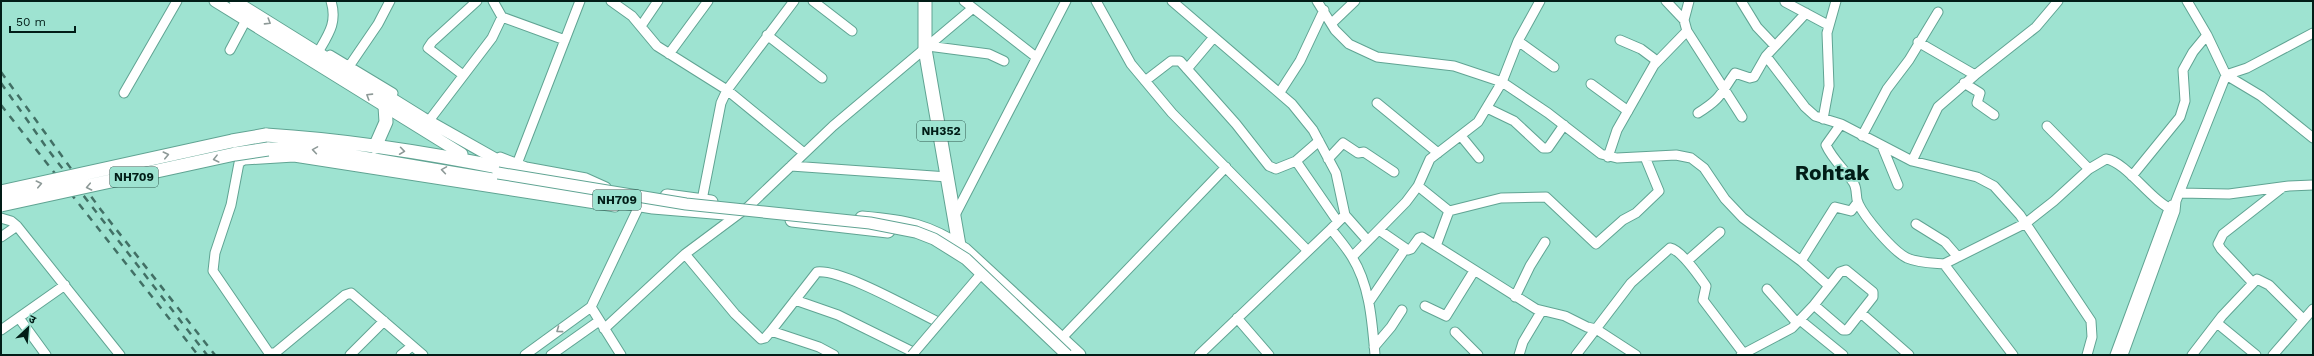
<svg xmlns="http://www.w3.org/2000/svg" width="2314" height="356" font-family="'Work Sans','Noto Sans Devanagari',sans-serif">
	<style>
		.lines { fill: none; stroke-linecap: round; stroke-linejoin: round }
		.minor-casing { stroke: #60a493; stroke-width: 11 }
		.major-casing { stroke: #60a493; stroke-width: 13 }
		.highway-casing { stroke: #60a493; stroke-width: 15 }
		.minor { stroke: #fff; stroke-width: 9 }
		.major { stroke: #fff; stroke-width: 11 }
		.highway { stroke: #fff; stroke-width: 13 }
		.rail { stroke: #427065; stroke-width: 2.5; stroke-dasharray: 7 7; stroke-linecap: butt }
		.minor-bridge-casing { stroke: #60a493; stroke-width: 11; stroke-linecap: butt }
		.major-bridge-casing { stroke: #60a493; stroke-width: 13; stroke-linecap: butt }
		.highway-bridge-casing { stroke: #60a493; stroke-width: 15; stroke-linecap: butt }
		.minor-bridge { stroke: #fff; stroke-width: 9 }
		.major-bridge { stroke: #fff; stroke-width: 11 }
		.highway-bridge { stroke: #fff; stroke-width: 13 }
		.oneway { stroke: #8d9997 }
		.labels { text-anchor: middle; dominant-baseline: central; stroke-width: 4; stroke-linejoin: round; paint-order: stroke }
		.shield { fill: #9ee3d1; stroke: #30584f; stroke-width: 1 }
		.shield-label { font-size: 12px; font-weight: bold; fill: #011d17 }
		.town-label { font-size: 21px; font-weight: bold; fill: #011d17; stroke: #9ee3d1 }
	</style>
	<rect width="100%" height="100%" fill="#9ee3d1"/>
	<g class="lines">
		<g class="minor-casing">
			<path id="minor" d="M 493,1 L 502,17 L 565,40
				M 611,1 L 632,16 L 657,46 L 727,90 L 804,153
				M 813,1 L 852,31
				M 964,1 L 1036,57
				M 1096,1 L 1131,64 L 1172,113 L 1308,251
				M 1172,1 L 1292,104 L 1313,130 L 1336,173 L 1345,215 L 1331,229 C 1338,238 1346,247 1352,257 C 1370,286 1372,321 1375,355
				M 1317,1 L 1335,30 L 1349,44 L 1377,57 L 1454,66 L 1502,82 L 1548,113 L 1601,154 L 1617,158 L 1676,155 L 1691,158 L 1704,168 L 1725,199 L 1743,218 L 1801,261 L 1829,286 L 1814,305 L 1843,330 L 1847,330 L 1873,297 L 1873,292 L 1846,270 L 1840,272 L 1829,286
				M 1666,1 L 1684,20
				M 1741,1 L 1757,27 L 1775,46
				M 2187,1 L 2207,35 L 2226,75 L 2261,96 L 2313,138
				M 1785,2 L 1828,25
				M 1332,23 L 1355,1
				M 641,26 L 658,1
				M 1687,31 L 1742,117
				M 767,35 L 822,78
				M 1620,40 L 1641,49 L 1657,61
				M 1518,41 L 1554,67
				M 1918,42 L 1975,75
				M 928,46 L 989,54 L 1004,61
				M 320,49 C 330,32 337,21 331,1
				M 230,50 L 246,20
				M 669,54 L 708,1
				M 330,55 L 393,93
				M 1766,56 L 1805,107 L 1815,116 L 1841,124 L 1912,161 L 1977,177 L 1994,186 L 2020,215 L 2091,321 L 2092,337 L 2087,355
				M 350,65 L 378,24 L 390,1
				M 1187,69 L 1214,37
				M 463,75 L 428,48 L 432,42 L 477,1
				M 1145,81 L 1171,61 L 1180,61 L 1236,124 L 1269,166 L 1276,169 L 1296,161 L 1319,141
				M 1964,83 L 1980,93 L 1977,103 L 1994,115
				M 1591,84 L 1628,111
				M 1280,92 L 1300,61 L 1324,10
				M 124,93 L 177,1
				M 1377,103 L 1438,153
				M 1487,108 L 1514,121 L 1543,148 L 1548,148 L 1564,125
				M 1698,113 C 1722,98 1720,94 1735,73 L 1750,78 L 1754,77 L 1766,56 L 1806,13
				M 431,118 L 492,38 L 502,17
				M 1823,119 L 1829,86 L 1827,33 L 1836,1
				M 1841,124 L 1826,145 C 1832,159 1845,170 1853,182 C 1858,189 1855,196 1858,203 C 1865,218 1893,251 1907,258 C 1919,263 1932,263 1944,264 L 2013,355
				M 2047,126 L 2089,169
				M 1461,136 L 1479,158
				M 1862,136 L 1887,89 L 1909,60 L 1938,12
				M 1882,146 L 1898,185
				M 500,157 L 526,167 L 586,178 L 606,187
				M 1608,157 L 1617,130 L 1654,65 L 1687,31 L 1684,20 L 1689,1
				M 1328,159 L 1343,143 L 1358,153 L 1364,152 L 1394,172
				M 1296,161 L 1338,222
				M 1912,161 L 1938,107 L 1975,75 L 2036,27 L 2058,1
				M 517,164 L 580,1
				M 791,166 L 948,177
				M 2132,176 L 2180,117 L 2185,101 L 2183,70 L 2193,52 L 2207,35
				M 1418,186 L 1449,211 L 1501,198 L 1546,197 L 1596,244 L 1623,220 L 1636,213 L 1659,191 L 1645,157
				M 2180,193 L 2229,194 L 2289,186 L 2313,185
				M 702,200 L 721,103 L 727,90 L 794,1
				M 1345,215 L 1368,241
				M 954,217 L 1066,1
				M 1,218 L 11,221 L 17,226 L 120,355
				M 1916,224 L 1945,242 L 1958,257
				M 1379,230 L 1408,250 L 1411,249 L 1419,238 L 1422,237 L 1536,309 L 1565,316 L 1587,327 L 1596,329 L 1636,355
				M 1,237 L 17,226
				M 1436,246 L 1449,211
				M 685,254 L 735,314 L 761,339 L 765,338 L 771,331 L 817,272 C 842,269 913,310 938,322
				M 1352,257 L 1406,202 L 1418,186 L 1430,159 L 1478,122 L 1502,82 L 1518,41 L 1540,1
				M 1687,261 L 1720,232
				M 1801,261 L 1835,207 L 1851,211 L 1858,202
				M 1944,264 L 2026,223 L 2054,201 L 2089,169 L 2106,159 C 2127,162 2151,202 2175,211
				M 2252,282 L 2221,249 L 2218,244 L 2223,234 L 2283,187
				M 1767,289 L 1797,323
				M 1515,297 L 1530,266 L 1545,242
				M 795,300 L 838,315 L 913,352
				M 1369,302 L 1405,249
				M 1425,306 L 1446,316 L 1474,271
				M 1861,313 L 1909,355
				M 19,318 L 46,355
				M 1237,318 L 1269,355
				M 1800,320 L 1843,355
				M 2217,323 L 2256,355
				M 604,329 L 685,254 L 748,207 L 833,126 L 973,8
				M 1,330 L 65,285
				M 771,331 L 819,347 L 834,355
				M 1455,332 L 1478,355
				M 1058,342 L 1226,167
				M 1374,347 L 1391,327 L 1402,310
				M 350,355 L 384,321
				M 401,355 L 412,346
				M 423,355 L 351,293 L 345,295 L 275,353 L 269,353 L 213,271 L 215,253 L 231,205 L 239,163 L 244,160 L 294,157 L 615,207
				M 525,355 L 591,307
				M 551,355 L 599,321
				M 621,355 L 591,307 L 642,200
				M 1199,355 L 1331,229
				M 1519,355 L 1523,342 L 1541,312
				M 1576,355 L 1631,283 L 1670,248 C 1681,250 1699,276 1706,286 L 1703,300 L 1744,354
				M 1741,355 L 1792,328 L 1814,305
				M 2115,355 L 2169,209 L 2172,205
				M 2123,355 L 2175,211 L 2176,201 L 2226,75 L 2247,68 L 2313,33
				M 2192,355 L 2222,316 L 2257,279 L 2269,285 L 2303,319
				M 2273,355 L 2313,309"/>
		</g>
		<g class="major-casing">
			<path id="major" d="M 215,1 L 462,154
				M 235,1 L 423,118 L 508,166"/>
		</g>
		<g class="highway-casing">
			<path id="highway" d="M 925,1 L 925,49 L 960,251
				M 266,135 C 350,140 435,154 518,171
				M 375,147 L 386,122 L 385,106
				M 268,149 L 303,148 L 653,207 L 725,213
				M 667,196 L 711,202
				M 862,218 C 906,222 927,225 965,250 L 1079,355
				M 792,220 L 888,231"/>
		</g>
		<use href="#minor" class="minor"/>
		<use href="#major" class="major"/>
		<use href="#highway" class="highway"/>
		<path class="rail" d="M 1,72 L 101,210 L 215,355
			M 1,83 L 49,151 L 207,355
			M 1,105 L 198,355"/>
		<g class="minor-bridge-casing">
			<path id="minor-bridge" d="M 912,355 L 981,274"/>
		</g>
		<g class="major-bridge-casing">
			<path id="major-bridge" d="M 498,173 L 686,204 L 870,223 L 916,232 L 934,239 L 966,259 L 1067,355"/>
		</g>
		<g class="highway-bridge-casing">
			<path id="highway-bridge" d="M 1,192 L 232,141 L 266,135
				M 1,205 L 235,154 L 268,149"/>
		</g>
		<use href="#minor-bridge" class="minor-bridge"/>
		<use href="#major-bridge" class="major-bridge"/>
		<use href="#highway-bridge" class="highway-bridge"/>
	</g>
	<defs><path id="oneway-chevron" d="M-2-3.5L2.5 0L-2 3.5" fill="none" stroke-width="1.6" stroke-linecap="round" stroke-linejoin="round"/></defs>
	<g class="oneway">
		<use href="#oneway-chevron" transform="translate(268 22) rotate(32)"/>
		<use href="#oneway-chevron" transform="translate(369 96) rotate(-148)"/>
		<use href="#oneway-chevron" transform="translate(315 150) rotate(-171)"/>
		<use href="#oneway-chevron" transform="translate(402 151) rotate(8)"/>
		<use href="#oneway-chevron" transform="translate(166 155) rotate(-13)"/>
		<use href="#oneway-chevron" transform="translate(216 159) rotate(166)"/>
		<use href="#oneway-chevron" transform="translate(444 170) rotate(-171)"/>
		<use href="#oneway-chevron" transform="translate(39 184) rotate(-13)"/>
		<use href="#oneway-chevron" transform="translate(89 187) rotate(168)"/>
		<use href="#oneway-chevron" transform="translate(559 330) rotate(144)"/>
	</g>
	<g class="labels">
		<g class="shield">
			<rect x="917" y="121" width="48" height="20" rx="3"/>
			<rect x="110" y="167" width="48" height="20" rx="3"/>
			<rect x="593" y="190" width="48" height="20" rx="3"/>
		</g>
		<g class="shield-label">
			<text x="941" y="131">NH352</text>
			<text x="134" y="177">NH709</text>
			<text x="617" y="200">NH709</text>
		</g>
		<g class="town-label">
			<text x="1832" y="172">Rohtak</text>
		</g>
	</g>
	<rect width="2314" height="356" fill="none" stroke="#011d17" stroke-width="4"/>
	<g transform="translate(28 328) rotate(26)" stroke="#9ee3d1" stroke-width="3" paint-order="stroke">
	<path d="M0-3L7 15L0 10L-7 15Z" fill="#011d17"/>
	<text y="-6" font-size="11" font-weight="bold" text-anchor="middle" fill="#011d17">उ</text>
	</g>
	<path d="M10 26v6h65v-6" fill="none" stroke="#011d17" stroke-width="2"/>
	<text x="16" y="26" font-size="12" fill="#011d17" stroke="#9ee3d1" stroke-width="3" paint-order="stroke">50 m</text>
</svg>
